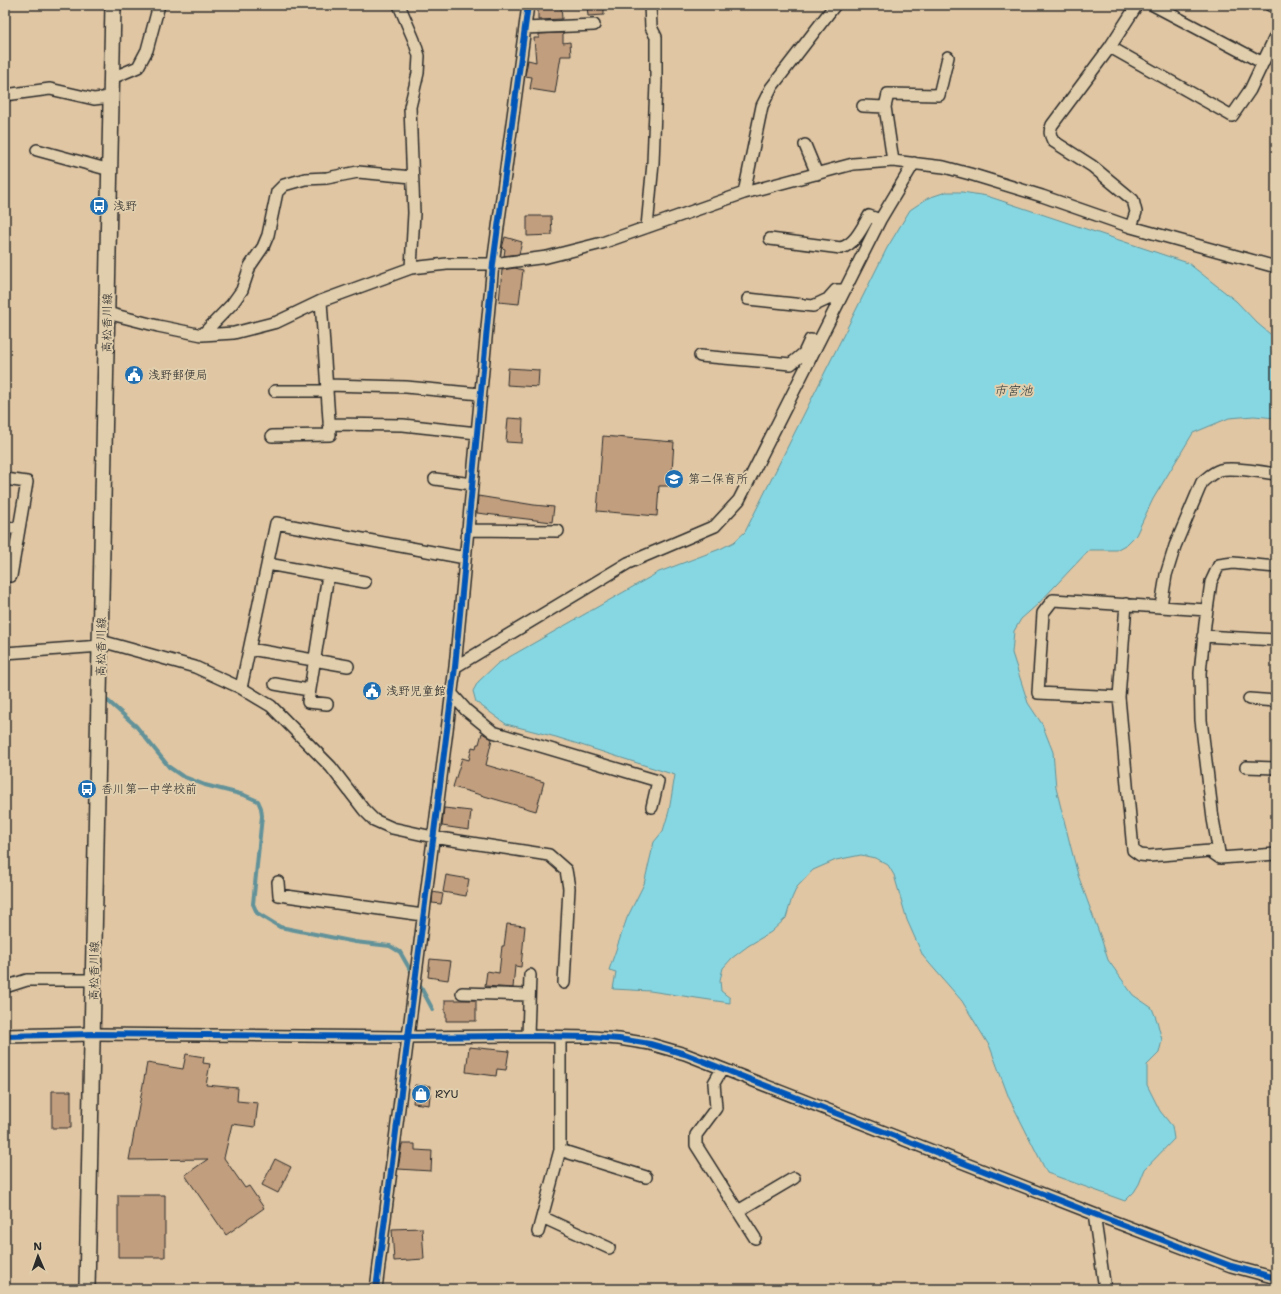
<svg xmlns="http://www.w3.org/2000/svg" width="1281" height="1294" font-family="'Shantell Sans','Klee One',sans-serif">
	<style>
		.water { fill: #87d7e2; stroke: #629299 }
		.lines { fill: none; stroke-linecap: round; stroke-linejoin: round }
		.stream { stroke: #629299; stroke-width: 4 }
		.building { fill: #c19e7e; stroke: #2b2b2b }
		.minor-casing { stroke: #2b2b2b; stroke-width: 14 }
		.tertiary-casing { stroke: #2b2b2b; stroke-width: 16 }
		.secondary-casing { stroke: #2b2b2b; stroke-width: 18 }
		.minor { stroke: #e1ceac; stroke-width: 11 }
		.tertiary { stroke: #e1ceac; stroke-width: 13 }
		.secondary { stroke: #e1ceac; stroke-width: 15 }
		.cycleway-casing { stroke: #e1ceac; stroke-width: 8 }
		.cycleway { stroke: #0057b8; stroke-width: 6 }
		.labels { text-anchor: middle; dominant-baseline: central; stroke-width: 4; stroke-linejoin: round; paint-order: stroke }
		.poi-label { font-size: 12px; fill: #2b2b2b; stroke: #e1ceac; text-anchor: start }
		.street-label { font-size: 12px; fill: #2b2b2b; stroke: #e1ceac }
		.water-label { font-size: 13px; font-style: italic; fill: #343c3d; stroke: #e1ceac }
	</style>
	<rect width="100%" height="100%" fill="#e0c6a3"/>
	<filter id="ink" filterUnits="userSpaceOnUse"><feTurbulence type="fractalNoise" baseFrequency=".025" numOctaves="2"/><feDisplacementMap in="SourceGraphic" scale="8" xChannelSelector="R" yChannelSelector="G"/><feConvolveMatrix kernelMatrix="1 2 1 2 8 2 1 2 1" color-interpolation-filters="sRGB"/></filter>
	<g filter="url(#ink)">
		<path class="water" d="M 946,192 L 962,192 L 987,196 L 1188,263 L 1236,301 L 1257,323 L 1276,339 L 1276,418 L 1254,416 L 1229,418 L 1193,433 L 1153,499 L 1136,535 L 1127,544 L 1116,550 L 1089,550 L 1038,604 L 1021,619 L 1014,631 L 1012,653 L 1028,703 L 1042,724 L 1053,752 L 1056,788 L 1071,848 L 1078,875 L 1101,938 L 1108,960 L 1133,995 L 1152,1008 L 1157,1021 L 1162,1040 L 1159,1053 L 1147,1065 L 1147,1085 L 1160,1111 L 1172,1126 L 1174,1139 L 1145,1169 L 1139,1184 L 1134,1192 L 1125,1201 L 1047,1173 L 1009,1098 L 990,1047 L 962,1001 L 923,956 L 907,920 L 894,875 L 888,865 L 875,858 L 861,855 L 836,860 L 813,870 L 797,887 L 792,898 L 786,918 L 771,932 L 748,946 L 732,958 L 723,968 L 720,980 L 721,991 L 730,998 L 730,1003 L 650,991 L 613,989 L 616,972 L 609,970 L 627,918 L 644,884 L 654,842 L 663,831 L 669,811 L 675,775 L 556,737 L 506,724 L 476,702 L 473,691 L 478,682 L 497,664 L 659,572 L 720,549 L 734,542 L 745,532 L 887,248 L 910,210 L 928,198 Z"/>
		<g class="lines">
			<path class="stream" d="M 108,701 L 136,726 L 169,767 L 182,776 L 205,785 L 244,795 L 258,801 L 261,808 L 262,816 L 253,904 L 257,913 L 280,927 L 355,942 L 390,946 L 400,952 L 413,975
				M 418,982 L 433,1010"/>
		</g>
		<path class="building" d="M 538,5 L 561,5 L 562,19 L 538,20 Z
			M 587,5 L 604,5 L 604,15 L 588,16 Z
			M 563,33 L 563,43 L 570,42 L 571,56 L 561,56 L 555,93 L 530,89 L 532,77 L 525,76 L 528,60 L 536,62 L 534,38 L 539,38 L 539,34 Z
			M 527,216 L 551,216 L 552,235 L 527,236 Z
			M 505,237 L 522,242 L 519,254 L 504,256 L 505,249 L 502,248 Z
			M 515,268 L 523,270 L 519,304 L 499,302 L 502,270 Z
			M 508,368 L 539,370 L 538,387 L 507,385 Z
			M 508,418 L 523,419 L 522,443 L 506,442 Z
			M 603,436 L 674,442 L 671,486 L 659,486 L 657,516 L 597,511 Z
			M 478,496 L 534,505 L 554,507 L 552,522 L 477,513 Z
			M 482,733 L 492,739 L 486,765 L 544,782 L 536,811 L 453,787 L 462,758 L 469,760 L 472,747 L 476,748 L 477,744 L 479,744 Z
			M 444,808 L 471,811 L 469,830 L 442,826 Z
			M 446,875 L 469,879 L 466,896 L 443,892 Z
			M 433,892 L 443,894 L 441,904 L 432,903 Z
			M 507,924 L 525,926 L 521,967 L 515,966 L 513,988 L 485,986 L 487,971 L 499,973 L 502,946 L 504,946 Z
			M 430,959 L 451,961 L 448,980 L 428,977 Z
			M 445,1000 L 476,1000 L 476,1021 L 446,1021 L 446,1013 L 445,1013 Z
			M 469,1047 L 509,1051 L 506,1070 L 497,1069 L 496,1076 L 466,1072 Z
			M 186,1054 L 204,1057 L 203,1063 L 210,1064 L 206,1085 L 238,1088 L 237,1101 L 258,1103 L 255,1127 L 232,1124 L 224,1158 L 245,1188 L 249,1186 L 264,1208 L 226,1235 L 185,1175 L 208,1159 L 129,1160 L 147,1063 L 183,1069 Z
			M 415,1085 L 431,1086 L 429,1105 L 413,1103 Z
			M 52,1091 L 71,1091 L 71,1128 L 52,1128 Z
			M 402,1144 L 415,1144 L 415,1150 L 432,1151 L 431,1171 L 398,1169 Z
			M 275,1159 L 291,1167 L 278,1193 L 262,1185 Z
			M 118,1195 L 165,1195 L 165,1257 L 118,1257 Z
			M 422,1228 L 424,1259 L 394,1261 L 392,1229 Z"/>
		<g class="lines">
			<g class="minor-casing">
				<path id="minor" d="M 399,5 L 414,40 L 419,56 L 418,73 L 410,107 L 414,213 L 411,268
					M 1153,5 L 1263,63
					M 1270,5 L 1276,8
					M 525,28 L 594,25
					M 1110,47 L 1232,116 L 1250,90 L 1276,35
					M 112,78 L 138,67 L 147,50 L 159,5
					M 5,95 L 50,89 L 94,99 L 111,97
					M 863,106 L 885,107
					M 805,145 L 817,174
					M 37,150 L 110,170
					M 893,161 L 885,107 L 888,94 L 939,95 L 948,57
					M 744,193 L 762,106 L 771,88 L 835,5
					M 647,227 L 653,163 L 656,83 L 656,37 L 651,27 L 650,5
					M 1131,227 L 1136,212 L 1133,200 L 1092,166 L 1053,141 C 1050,135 1049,132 1052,125 L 1110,47 L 1137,5
					M 770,239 L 841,248 C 855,244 862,228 869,216 L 880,220
					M 748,299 L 813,306 L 828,299 L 836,290 L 844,290
					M 107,313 L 158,326 L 202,335 L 234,333 L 277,322 L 321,301 L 411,268 L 447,264 L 493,264 L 547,257 L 602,243 L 744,193 L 853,164 L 893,161 L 944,167 L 970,174 L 1042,196 L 1131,227 L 1276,267
					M 202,335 L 232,304 L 242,290 L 250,266 L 263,247 L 268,235 L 277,192 L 284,185 L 305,179 L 327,178 L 358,172 L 412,177
					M 700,356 L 791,364 L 804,353 L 810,340 L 819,341
					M 327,385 L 406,387 L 480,394
					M 275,391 L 327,391
					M 329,424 L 403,425 L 477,433
					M 272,436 L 330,435 L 321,301
					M 5,479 L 27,482 L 11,576 L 5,575
					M 435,479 L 472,484
					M 5,527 L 19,529
					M 467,530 L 558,531
					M 268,564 L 365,582
					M 1276,567 L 1233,563 L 1219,565 L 1211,582 L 1205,624 L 1200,673 L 1201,720 L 1213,819 L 1220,858 L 1276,854
					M 1126,604 L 1119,697 L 1133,850 L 1140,855 L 1149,856 L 1210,851 L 1220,858
					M 1161,606 L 1166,575 L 1175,546 L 1202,482 C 1207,478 1213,472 1220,470 C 1230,467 1264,472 1276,474
					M 1203,636 L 1276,640
					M 101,641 L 195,667 L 241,688 L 271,706 L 331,767 L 364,810 L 374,820 L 392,828 L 433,837 L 549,855 L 566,870 L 569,888 L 564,983
					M 250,649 L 348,666
					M 5,653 L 101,646
					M 455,667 L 628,563 L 715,526 L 739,500 L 880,220 L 914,163
					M 275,684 L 309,690
					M 241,688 L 276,523 L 465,558
					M 451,693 L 466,710 L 493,732 L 658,781 L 652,807
					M 1119,697 L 1038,693 L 1043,613 L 1053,600 L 1207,610
					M 1249,699 L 1276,701
					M 327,704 L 308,702 L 328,575
					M 1246,767 L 1276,768
					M 278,882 L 279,895 L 423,915
					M 5,987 L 27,980 L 94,980
					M 462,993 L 529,995
					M 93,1034 L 407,1037 L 528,1036 L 591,1037 L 619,1039 L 650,1044 L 685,1054 L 1094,1214 L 1231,1266 L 1276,1278
					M 528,1036 L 530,975
					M 722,1069 L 714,1083 L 716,1108 L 696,1135 L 696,1145 L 755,1238
					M 560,1150 L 646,1177
					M 738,1211 L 794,1178
					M 1094,1214 L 1105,1289
					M 542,1217 L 609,1248
					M 538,1232 L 560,1150 L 560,1037
					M 376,1289 L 455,667 L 493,264 L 528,5"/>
			</g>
			<g class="tertiary-casing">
				<path id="tertiary" d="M 5,1036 L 93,1034"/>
			</g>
			<g class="secondary-casing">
				<path id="secondary" d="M 87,1289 L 113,5"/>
			</g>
			<use href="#minor" class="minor"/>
			<use href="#tertiary" class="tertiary"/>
			<use href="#secondary" class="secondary"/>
			<g class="cycleway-casing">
				<path id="cycleway" d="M 5,1036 L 93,1034 L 407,1037 L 528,1036 L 591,1037 L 619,1039 L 650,1044 L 685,1054 L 1094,1214 L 1231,1266 L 1276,1278
					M 376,1289 L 455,667 L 493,264 L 528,5"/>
			</g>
			<use href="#cycleway" class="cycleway"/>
		</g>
	</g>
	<defs>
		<g id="bus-disc" transform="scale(1)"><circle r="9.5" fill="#1f6fb2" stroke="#e1ceac"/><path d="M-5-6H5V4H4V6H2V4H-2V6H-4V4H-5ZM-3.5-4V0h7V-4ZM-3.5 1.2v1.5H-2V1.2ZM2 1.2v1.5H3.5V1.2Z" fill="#fff"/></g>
		<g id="civic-disc" transform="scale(1)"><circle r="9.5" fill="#1f6fb2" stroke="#e1ceac"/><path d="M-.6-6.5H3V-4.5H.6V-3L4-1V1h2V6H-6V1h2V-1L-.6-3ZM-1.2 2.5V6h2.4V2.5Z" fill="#fff"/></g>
		<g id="school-disc" transform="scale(1)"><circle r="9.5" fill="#1f6fb2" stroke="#e1ceac"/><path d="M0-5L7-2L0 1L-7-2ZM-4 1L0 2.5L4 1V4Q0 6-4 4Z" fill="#fff"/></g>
		<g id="shop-disc" transform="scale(1)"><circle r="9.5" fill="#1f6fb2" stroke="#e1ceac"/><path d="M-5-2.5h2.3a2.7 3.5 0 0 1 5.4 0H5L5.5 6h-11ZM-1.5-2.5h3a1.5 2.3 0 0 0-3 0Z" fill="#fff"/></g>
	</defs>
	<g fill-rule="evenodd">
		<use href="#bus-disc" x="99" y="206"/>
		<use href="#civic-disc" x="134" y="375"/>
		<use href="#school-disc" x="674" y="479"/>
		<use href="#civic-disc" x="372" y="691"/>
		<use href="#bus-disc" x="87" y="789"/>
		<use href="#shop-disc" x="421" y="1094"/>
	</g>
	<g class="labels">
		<g class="poi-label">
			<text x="113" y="206">浅野</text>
			<text x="148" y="375">浅野郵便局</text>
			<text x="688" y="479">第二保育所</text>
			<text x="386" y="691">浅野児童館</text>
			<text x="101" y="789">香川第一中学校前</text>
			<text x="435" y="1094">RYU</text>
		</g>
		<g class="street-label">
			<text transform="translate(107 323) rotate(-89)">高松香川線</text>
			<text transform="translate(101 647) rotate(-89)">高松香川線</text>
			<text transform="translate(94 971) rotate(-89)">高松香川線</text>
		</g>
		<g class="water-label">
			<text x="1013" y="390">市宮池</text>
		</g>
	</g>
	<rect width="1281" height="1294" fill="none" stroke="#e1ceac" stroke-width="20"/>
	<rect x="10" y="10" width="1261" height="1274" fill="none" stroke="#2b2b2b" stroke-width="1.5" filter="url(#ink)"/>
	<g transform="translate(38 1256) rotate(358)" stroke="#e1ceac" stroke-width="3" paint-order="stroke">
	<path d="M0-3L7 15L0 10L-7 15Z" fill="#2b2b2b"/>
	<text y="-6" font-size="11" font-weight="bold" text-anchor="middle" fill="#2b2b2b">N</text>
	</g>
</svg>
